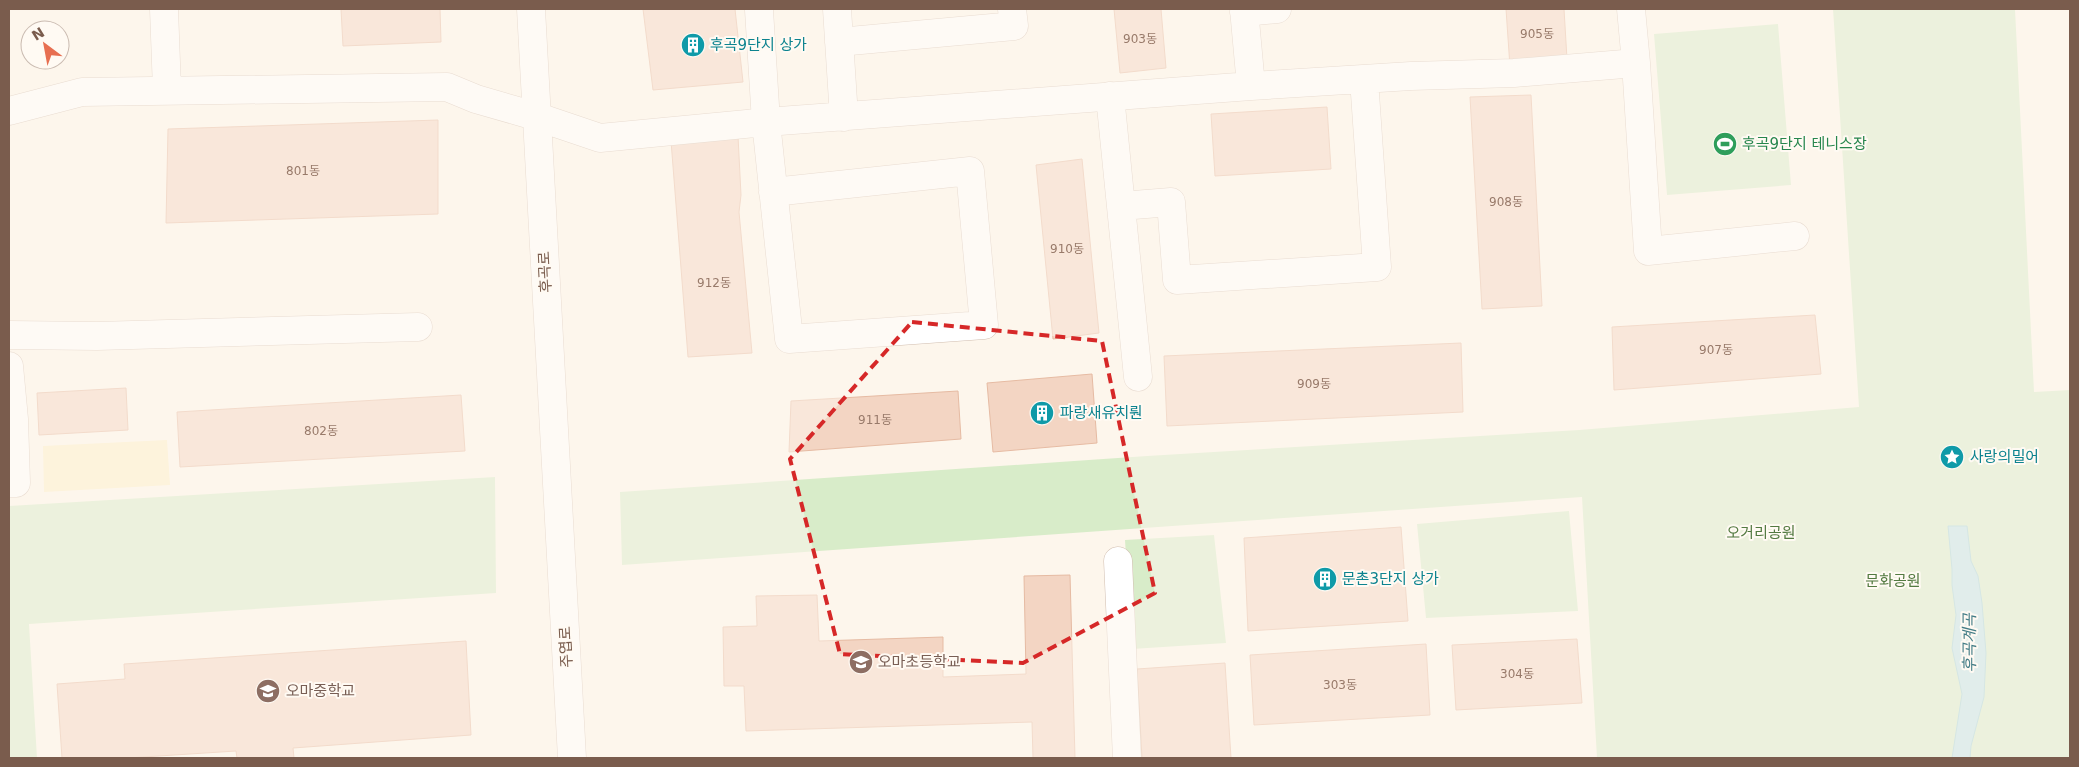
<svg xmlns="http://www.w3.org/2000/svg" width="2079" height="767" font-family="'DejaVu Sans','Noto Sans KR',sans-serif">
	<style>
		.green { fill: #d8ecc9 }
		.sand { fill: #fcefc7 }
		.water { fill: #bfe3e8; stroke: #a5d3da }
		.building { fill: #f3d5c3; stroke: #e6bba3 }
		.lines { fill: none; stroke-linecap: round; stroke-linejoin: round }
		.minor-casing { stroke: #d1beb0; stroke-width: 29 }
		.minor { stroke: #fff; stroke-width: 28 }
		.marked { fill: none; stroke: #d62828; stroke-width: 4; stroke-dasharray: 10 6; stroke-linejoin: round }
		.labels { text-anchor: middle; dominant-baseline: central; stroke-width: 4; stroke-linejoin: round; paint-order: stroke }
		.number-label { font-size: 12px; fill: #987a6a }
		.culture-label { font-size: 15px; fill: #0d838f; stroke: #fffaf3; text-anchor: start }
		.leisure-label { font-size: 15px; fill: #27864d; stroke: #fffaf3; text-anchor: start }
		.street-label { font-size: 15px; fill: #7a5c4d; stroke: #fffaf3 }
		.park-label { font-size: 15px; fill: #537a41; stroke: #fffaf3 }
		.education-label { font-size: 15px; fill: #785e54; stroke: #fffaf3; text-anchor: start }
		.water-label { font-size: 16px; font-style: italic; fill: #437c86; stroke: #fffaf3 }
	</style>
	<rect width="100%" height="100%" fill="#fdf6ec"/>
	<path class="green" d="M 1833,9 L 2015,9 L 2034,392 L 2070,390 L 2070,758 L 1597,758 L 1582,497 L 622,565 L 620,492 L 1147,456 L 1579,430 L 1859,407 Z
		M 1778,24 L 1791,185 L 1667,195 L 1654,34 Z
		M 495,477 L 496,593 L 29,624 L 37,758 L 9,758 L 9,506 Z
		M 1569,511 L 1578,611 L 1426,618 L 1417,524 Z
		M 1214,535 L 1226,643 L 1132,649 L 1125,540 Z"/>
	<path class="sand" d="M 167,440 L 170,485 L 44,492 L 43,446 Z"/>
	<path class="water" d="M 1948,526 L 1967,526 L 1971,561 L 1978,576 L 1982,603 L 1986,653 L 1984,697 L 1971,746 L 1970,758 L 1952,758 L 1962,694 L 1952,648 L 1956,615 L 1952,585 L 1952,569 Z"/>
	<path class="building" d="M 341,9 L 440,9 L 441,42 L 343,46 Z
		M 643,9 L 735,9 L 743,82 L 653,90 Z
		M 1114,9 L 1161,9 L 1166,68 L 1120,73 Z
		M 1506,9 L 1564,9 L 1567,59 L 1510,67 Z
		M 1531,95 L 1542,306 L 1482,309 L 1470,97 Z
		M 1327,107 L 1331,169 L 1215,176 L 1211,114 Z
		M 438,120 L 438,214 L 166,223 L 168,129 Z
		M 738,136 L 741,195 L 739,212 L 752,353 L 688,357 L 671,141 Z
		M 1082,159 L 1099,333 L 1053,339 L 1036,165 Z
		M 1815,315 L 1821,374 L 1614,390 L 1612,327 Z
		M 1461,343 L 1463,412 L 1167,426 L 1164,356 Z
		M 1092,374 L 1097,443 L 993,452 L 987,383 Z
		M 126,388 L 128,430 L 39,435 L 37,393 Z
		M 958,391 L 961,439 L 789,452 L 791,401 Z
		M 461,395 L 465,451 L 180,467 L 177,412 Z
		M 1401,527 L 1408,621 L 1248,631 L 1244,538 Z
		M 1070,575 L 1075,758 L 1033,758 L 1032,722 L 746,731 L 744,686 L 724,686 L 723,627 L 757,626 L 756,596 L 817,595 L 819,641 L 943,637 L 943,677 L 1026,674 L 1024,576 Z
		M 1577,639 L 1582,703 L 1456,710 L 1452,645 Z
		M 466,641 L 471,735 L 293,748 L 294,758 L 237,758 L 236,751 L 128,758 L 62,758 L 57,684 L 125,679 L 124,664 Z
		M 1426,644 L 1430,715 L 1254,725 L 1250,655 Z
		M 1225,663 L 1231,758 L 1142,758 L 1137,669 Z"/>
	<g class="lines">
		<g class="minor-casing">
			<path id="minor" d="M 164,9 L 167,90
				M 531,9 L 572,758
				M 837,9 L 844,117
				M 1244,9 L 1251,86
				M 759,10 L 766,122 L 789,339 L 984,325 L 970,171 L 773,192
				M 1244,12 L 1277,9
				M 839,42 L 1014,26 L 1012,9
				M 1636,63 L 1648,251 L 1795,236
				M 1110,96 L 1138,377
				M 9,111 L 82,92 L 447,87 L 476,99 L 535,116 L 600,138 L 766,122 L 1251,86 L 1411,76 L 1514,73 L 1636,63 L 1631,9
				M 1121,206 L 1171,202 L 1177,280 L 1377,267 L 1364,79
				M 9,335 L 97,336 L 418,327
				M 9,366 L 14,419 L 16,483 L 9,483
				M 1118,561 L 1127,758"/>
		</g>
		<use href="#minor" class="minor"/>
	</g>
	<path d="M0 0H2079V767H0ZM 912,322 L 1102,341 L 1155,593 L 1023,663 L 840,654 L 790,459 Z" fill="#fdf6ec" fill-opacity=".55" fill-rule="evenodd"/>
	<path class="marked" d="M 912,322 L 1102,341 L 1155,593 L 1023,663 L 840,654 L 790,459 Z"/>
	<defs>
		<g id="building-disc" transform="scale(1.25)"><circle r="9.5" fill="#0f9aa8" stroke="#fffaf3"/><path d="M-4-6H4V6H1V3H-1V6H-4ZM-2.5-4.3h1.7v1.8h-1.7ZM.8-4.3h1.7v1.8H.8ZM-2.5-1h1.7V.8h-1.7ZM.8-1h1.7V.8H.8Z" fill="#fff"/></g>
		<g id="stadium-disc" transform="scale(1.25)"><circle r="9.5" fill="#2e9e5b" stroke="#fffaf3"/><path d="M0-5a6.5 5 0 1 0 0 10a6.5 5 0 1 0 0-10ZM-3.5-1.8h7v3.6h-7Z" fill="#fff"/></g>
		<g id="sight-disc" transform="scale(1.25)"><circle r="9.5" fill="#0f9aa8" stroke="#fffaf3"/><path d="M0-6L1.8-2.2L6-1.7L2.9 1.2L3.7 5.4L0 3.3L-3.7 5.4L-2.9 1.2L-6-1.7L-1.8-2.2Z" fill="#fff"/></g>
		<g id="school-disc" transform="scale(1.25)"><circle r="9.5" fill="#8d6e63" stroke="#fffaf3"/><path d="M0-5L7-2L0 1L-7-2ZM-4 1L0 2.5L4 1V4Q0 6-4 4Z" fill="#fff"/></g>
	</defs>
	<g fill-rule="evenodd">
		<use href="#building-disc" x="693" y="45"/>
		<use href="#stadium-disc" x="1725" y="144"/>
		<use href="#building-disc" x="1042" y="413"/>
		<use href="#sight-disc" x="1952" y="457"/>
		<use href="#building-disc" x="1325" y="579"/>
		<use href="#school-disc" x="861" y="662"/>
		<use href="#school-disc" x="268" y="691"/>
	</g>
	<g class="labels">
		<g class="number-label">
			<text x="1537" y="34">905동</text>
			<text x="1140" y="39">903동</text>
			<text x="303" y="171">801동</text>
			<text x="1506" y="202">908동</text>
			<text x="1067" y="249">910동</text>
			<text x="714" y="283">912동</text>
			<text x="1716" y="350">907동</text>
			<text x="1314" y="384">909동</text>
			<text x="875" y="420">911동</text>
			<text x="321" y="431">802동</text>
			<text x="1517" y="674">304동</text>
			<text x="1340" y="685">303동</text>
		</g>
		<g class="culture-label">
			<text x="710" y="45">후곡9단지 상가</text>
			<text x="1060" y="413">파랑새유치뤈</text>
			<text x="1970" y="457">사랑의밀어</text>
			<text x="1342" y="579">문촌3단지 상가</text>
		</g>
		<g class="leisure-label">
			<text x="1742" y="144">후곡9단지 테니스장</text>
		</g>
		<g class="street-label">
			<text transform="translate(545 272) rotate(-93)">후곡로</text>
			<text transform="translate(566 647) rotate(-93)">주엽로</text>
		</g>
		<g class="park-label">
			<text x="1761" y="533">오거리공원</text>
			<text x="1893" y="581">문화공원</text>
		</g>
		<g class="education-label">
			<text x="878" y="662">오마초등학교</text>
			<text x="286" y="691">오마중학교</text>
		</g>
		<g class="water-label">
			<text transform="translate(1969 643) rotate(-90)">후곡계곡</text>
		</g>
	</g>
	<rect width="2079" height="767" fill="none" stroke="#7a5c4d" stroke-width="20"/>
	<g transform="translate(45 45) rotate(328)"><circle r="24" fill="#fffaf3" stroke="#cabbb1"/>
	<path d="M0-4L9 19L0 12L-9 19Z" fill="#e76f51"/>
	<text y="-8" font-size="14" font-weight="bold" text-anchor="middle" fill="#7a5c4d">N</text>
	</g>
</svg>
